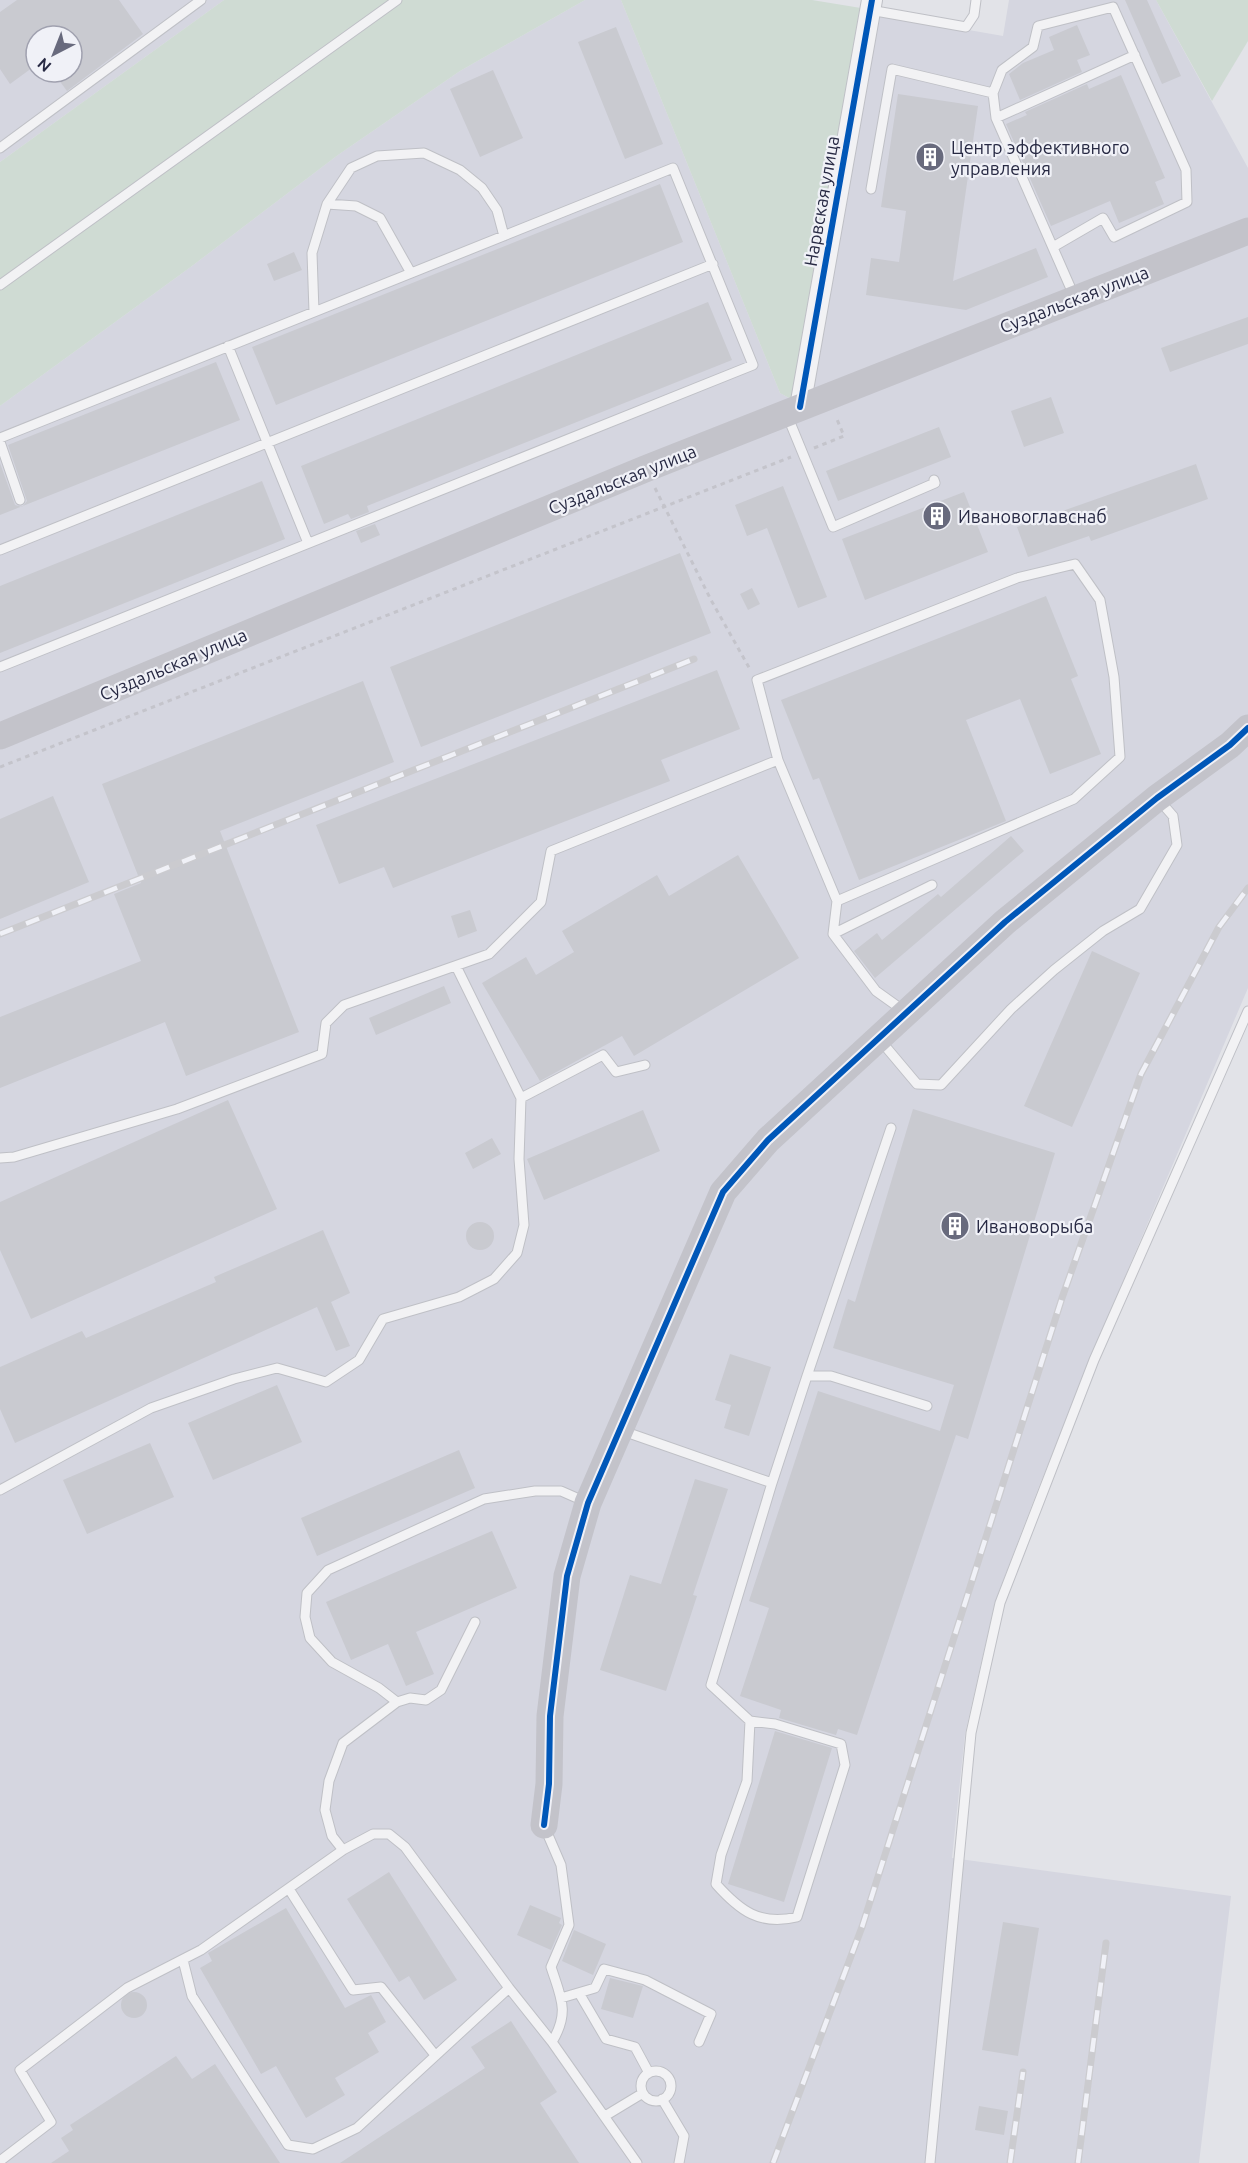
<svg xmlns="http://www.w3.org/2000/svg" width="1248" height="2163" font-family="Ubuntu,sans-serif">
	<style>
		.built { fill: #d5d6e0; fill-rule: evenodd }
		.green { fill: #cfdbd3 }
		.building { fill: #c9cad0 }
		.lines { fill: none; stroke-linecap: round; stroke-linejoin: round }
		.lane-casing { stroke: #bfc0c6; stroke-width: 11 }
		.street-casing { stroke: #bfc0c6; stroke-width: 22 }
		.path { stroke: #c4c4cb; stroke-width: 3; stroke-dasharray: 4.5 4.5; stroke-linecap: butt }
		.lane { stroke: #f2f2f4; stroke-width: 9 }
		.street { stroke: #f2f2f4; stroke-width: 20 }
		.secondary { stroke: #c3c3ca; stroke-width: 27 }
		.rail-casing { stroke: #cbcbcf; stroke-width: 7 }
		.rail { stroke: #f0f1f7; stroke-width: 4.5; stroke-dasharray: 14; stroke-linecap: butt }
		.cycleway-casing { stroke: #f0f1f7; stroke-width: 10 }
		.cycleway { stroke: #0057b8; stroke-width: 6 }
		.labels { text-anchor: middle; dominant-baseline: central; stroke-width: 4.5; stroke-linejoin: round; paint-order: stroke }
		.poi-label { font-size: 18px; fill: #272943; stroke: #f0f1f7; text-anchor: start }
		.street-label { font-size: 18px; fill: #272943; stroke: #f0f1f7 }
	</style>
	<rect width="100%" height="100%" fill="#e2e3e8"/>
	<path class="built" d="M 0,0 L 224,0 L 0,162 ZM 36,36 L 72,36 L 72,72 L 36,72 Z
		M 585,0 L 621,0 L 780,393 L 798,403 L 0,722 L 0,406 L 192,266 L 338,155 L 460,71 Z
		M 1009,0 L 1156,0 L 1248,168 L 1248,222 L 806,398 L 872,13 L 1003,36 Z
		M 1248,238 L 1248,988 L 1132,1260 L 1038,1489 L 995,1602 L 965,1734 L 952,1858 L 1231,1896 L 1199,2163 L 0,2163 L 0,735 Z"/>
	<path class="green" d="M 224,0 L 585,0 L 460,71 L 338,155 L 192,266 L 0,406 L 0,162 Z
		M 621,0 L 812,0 L 867,9 L 798,403 L 780,393 Z
		M 1156,0 L 1248,0 L 1248,41 L 1212,101 Z"/>
	<path class="building" d="M 17,0 L 119,0 L 143,34 L 67,91 L 53,72 L 72,72 L 72,36 L 36,36 L 36,65 L 10,84 L 0,69 L 0,12 Z
		M 1125,0 L 1147,0 L 1181,76 L 1162,84 Z
		M 1077,25 L 1090,55 L 1077,60 L 1082,72 L 1020,100 L 1009,74 L 1023,63 L 1054,50 L 1049,37 Z
		M 616,27 L 663,144 L 625,159 L 578,42 Z
		M 493,70 L 523,138 L 480,157 L 450,89 Z
		M 1121,75 L 1165,178 L 1155,182 L 1164,204 L 1119,223 L 1110,201 L 1051,226 L 1006,124 L 1027,115 L 1025,112 L 1087,84 L 1089,89 Z
		M 898,94 L 978,106 L 953,281 L 1036,248 L 1048,277 L 966,310 L 866,295 L 871,258 L 899,262 L 906,211 L 881,207 Z
		M 660,184 L 683,242 L 276,405 L 252,347 Z
		M 294,252 L 302,270 L 274,281 L 267,264 Z
		M 708,302 L 732,360 L 367,506 L 369,512 L 351,519 L 348,514 L 324,524 L 301,466 Z
		M 1248,317 L 1248,344 L 1170,372 L 1161,348 Z
		M 216,362 L 240,420 L 0,515 L 0,463 L 15,505 L 22,507 L 27,501 L 8,445 Z
		M 1051,397 L 1064,433 L 1024,447 L 1011,411 Z
		M 939,427 L 951,457 L 838,501 L 826,471 Z
		M 1196,464 L 1208,499 L 1091,541 L 1089,536 L 1028,557 L 1017,527 Z
		M 262,481 L 285,539 L 0,653 L 0,586 Z
		M 783,486 L 827,597 L 798,608 L 767,528 L 747,536 L 735,505 Z
		M 964,492 L 988,552 L 865,600 L 842,539 Z
		M 375,524 L 380,535 L 361,543 L 356,531 Z
		M 680,553 L 711,633 L 421,747 L 390,667 Z
		M 752,588 L 760,604 L 748,610 L 740,594 Z
		M 1046,596 L 1078,676 L 1071,679 L 1101,754 L 1050,774 L 1020,699 L 966,720 L 1006,821 L 859,880 L 819,778 L 813,780 L 781,700 Z
		M 717,670 L 740,729 L 661,760 L 670,781 L 393,888 L 384,867 L 339,884 L 316,825 Z
		M 363,681 L 394,762 L 220,831 L 299,1032 L 186,1076 L 165,1022 L 0,1088 L 0,1017 L 141,961 L 114,894 L 141,883 L 102,784 Z
		M 53,796 L 89,882 L 0,919 L 0,819 Z
		M 1011,836 L 1024,851 L 875,978 L 854,951 L 877,933 L 882,940 L 938,894 L 941,897 Z
		M 738,855 L 799,958 L 634,1056 L 622,1036 L 540,1081 L 482,983 L 526,957 L 536,975 L 574,952 L 562,931 L 657,875 L 669,896 Z
		M 470,910 L 477,931 L 458,938 L 451,916 Z
		M 1092,951 L 1140,973 L 1072,1127 L 1024,1106 Z
		M 444,986 L 451,1003 L 376,1035 L 369,1018 Z
		M 228,1100 L 277,1209 L 31,1319 L 0,1250 L 0,1202 Z
		M 913,1109 L 1055,1153 L 968,1439 L 956,1435 L 857,1735 L 838,1729 L 836,1735 L 779,1718 L 781,1710 L 740,1696 L 769,1608 L 749,1601 L 818,1391 L 940,1431 L 954,1385 L 833,1348 L 848,1299 L 855,1302 Z
		M 643,1110 L 660,1151 L 544,1200 L 527,1159 Z
		M 492,1138 L 501,1154 L 473,1169 L 465,1153 Z
		M466 1236a14 14 0 1 1 28 0a14 14 0 1 1-28 0Z
		M 323,1230 L 350,1293 L 331,1302 L 350,1346 L 336,1351 L 317,1307 L 15,1443 L 0,1409 L 0,1367 L 82,1331 L 86,1338 L 216,1282 L 214,1277 Z
		M 730,1354 L 771,1367 L 749,1436 L 724,1428 L 731,1405 L 715,1400 Z
		M 277,1385 L 302,1442 L 213,1480 L 188,1423 Z
		M 150,1443 L 174,1497 L 87,1534 L 63,1480 Z
		M 459,1450 L 475,1488 L 317,1556 L 301,1518 Z
		M 695,1479 L 728,1489 L 693,1595 L 697,1596 L 666,1691 L 600,1670 L 630,1575 L 661,1584 Z
		M 492,1531 L 517,1588 L 416,1632 L 434,1674 L 406,1686 L 388,1644 L 351,1660 L 326,1602 Z
		M 775,1731 L 832,1748 L 784,1902 L 728,1884 Z
		M 389,1872 L 457,1980 L 424,2000 L 409,1976 L 399,1982 L 347,1899 Z
		M 530,1905 L 561,1918 L 559,1923 L 562,1925 L 551,1950 L 517,1935 Z
		M 286,1908 L 345,2008 L 371,1995 L 386,2022 L 368,2033 L 379,2052 L 335,2078 L 345,2095 L 306,2118 L 276,2066 L 261,2074 L 200,1968 L 212,1961 L 208,1953 Z
		M 1003,1922 L 1039,1928 L 1018,2056 L 982,2050 Z
		M 574,1930 L 606,1944 L 593,1975 L 562,1961 Z
		M 610,1978 L 643,1986 L 633,2018 L 601,2009 Z
		M121 2005a13 13 0 1 1 26 0a13 13 0 1 1-26 0Z
		M 511,2021 L 557,2092 L 540,2103 L 579,2163 L 340,2163 L 485,2068 L 471,2047 Z
		M 176,2056 L 192,2079 L 215,2064 L 280,2163 L 51,2163 L 69,2151 L 61,2138 L 73,2130 L 70,2125 Z
		M 979,2106 L 1008,2111 L 1004,2135 L 975,2130 Z"/>
	<g class="lines">
		<g class="lane-casing">
			<path id="lane" d="M 870,10 L 966,27 L 974,15 L 976,0
				M 993,93 L 1002,70 L 1033,47 L 1038,26 L 1113,7 L 1186,170 L 1187,202 L 1114,237 L 1103,218 L 1053,247
				M 996,118 L 1135,55
				M 0,148 L 201,0
				M 871,189 L 892,69 L 993,93 L 996,118 L 1075,298
				M 327,204 L 356,206 L 380,218 L 411,273
				M 0,285 L 397,0
				M 314,312 L 312,253 L 327,204 L 351,168 L 377,156 L 424,153 L 460,170 L 482,188 L 497,210 L 504,236
				M 228,346 L 308,543
				M 787,415 L 833,527 L 935,483 L 934,480
				M 0,438 L 673,168 L 753,365 L 0,667
				M 0,442 L 20,500
				M 0,550 L 713,264
				M 778,760 L 837,901 L 833,934 L 876,991 L 904,1011
				M 833,934 L 932,885
				M 456,966 L 521,1098 L 603,1055 L 616,1072 L 645,1065
				M 880,1040 L 917,1084 L 941,1085 L 1011,1009 L 1054,970 L 1103,931 L 1140,909 L 1177,845 L 1173,816 L 1159,800
				M 0,1158 L 14,1157 L 177,1109 L 322,1054 L 326,1023 L 344,1005 L 489,954 L 541,902 L 551,851 L 778,760 L 757,680 L 1017,578 L 1075,564 L 1100,600 L 1114,677 L 1120,757 L 1074,799 L 837,901
				M 807,1376 L 891,1128
				M 623,1431 L 772,1483 L 711,1685 L 750,1721 L 775,1724 L 841,1744 L 845,1765 L 797,1917 C 760,1926 740,1911 716,1884 L 721,1855 L 747,1781 L 750,1721
				M 772,1483 L 807,1376 L 831,1376 L 927,1406
				M 0,1490 L 151,1408 L 234,1379 L 277,1368 L 326,1382 L 359,1360 L 383,1319 L 459,1297 L 494,1279 L 517,1253 L 524,1225 L 519,1159 L 521,1098
				M 397,1702 L 379,1688 L 332,1662 L 310,1638 L 305,1617 L 307,1593 L 328,1570 L 484,1499 L 535,1491 L 561,1491 L 586,1502
				M 545,1828 L 561,1865 L 569,1925 L 551,1967 C 561,1998 570,2012 552,2042
				M 343,1850 L 332,1836 L 325,1810 L 329,1781 L 343,1743 L 397,1702 L 410,1698 L 426,1700 L 441,1690 L 475,1622
				M 289,1889 L 353,1990 L 381,1987 L 435,2055
				M 183,1960 L 192,1996 L 288,2145 L 313,2149 L 357,2128 L 509,1988
				M 579,1993 L 606,2039 L 635,2047 L 649,2073
				M 561,1998 L 595,1988 L 604,1969 L 645,1980 L 711,2014 L 699,2042
				M641 2086a15 15 0 1 1 30 0a15 15 0 1 1-30 0Z
				M 662,2099 L 684,2136 L 679,2163
				M 605,2116 L 643,2093
				M 0,2161 L 51,2122 L 20,2070 L 127,1988 L 201,1950 L 343,1850 L 373,1834 L 389,1834 L 405,1847 L 509,1988 L 552,2042 L 637,2163
				M 930,2163 L 971,1733 L 1000,1603 L 1094,1360 L 1248,1011"/>
		</g>
		<g class="street-casing">
			<path id="street" d="M 800,407 L 872,0"/>
		</g>
		<path class="path" d="M 814,448 L 844,436 L 836,417
			M 655,488 L 711,600 L 751,671
			M 0,767 L 791,457"/>
		<use href="#lane" class="lane"/>
		<use href="#street" class="street"/>
		<path class="secondary" d="M 0,736 L 645,469 L 1248,231
			M 544,1825 L 549,1784 L 550,1716 L 567,1576 L 588,1503 L 723,1192 L 768,1140 L 1005,922 L 1157,798 L 1230,745 L 1248,728"/>
		<g class="rail-casing">
			<path id="rail" d="M 0,934 L 694,659
				M 773,2163 L 862,1927 L 1062,1298 L 1141,1074 L 1219,927 L 1248,888
				M 1010,2163 L 1023,2072
				M 1078,2163 L 1106,1943"/>
		</g>
		<use href="#rail" class="rail"/>
		<g class="cycleway-casing">
			<path id="cycleway" d="M 800,407 L 872,0
				M 544,1825 L 549,1784 L 550,1716 L 567,1576 L 588,1503 L 723,1192 L 768,1140 L 1005,922 L 1157,798 L 1230,745 L 1248,728"/>
		</g>
		<use href="#cycleway" class="cycleway"/>
	</g>
	<defs>
		<g id="building-disc" transform="scale(1.5)"><circle r="9.5" fill="#686a7d" stroke="#f0f1f7"/><path d="M-4-6H4V6H1V3H-1V6H-4ZM-2.5-4.3h1.7v1.8h-1.7ZM.8-4.3h1.7v1.8H.8ZM-2.5-1h1.7V.8h-1.7ZM.8-1h1.7V.8H.8Z" fill="#fff"/></g>
	</defs>
	<g fill-rule="evenodd">
		<use href="#building-disc" x="930" y="157"/>
		<use href="#building-disc" x="937" y="516"/>
		<use href="#building-disc" x="955" y="1226"/>
	</g>
	<g class="labels">
		<g class="poi-label">
			<text x="951" y="147">Центр эффективного<tspan x="951" dy="21">управления</tspan></text>
			<text x="958" y="516">Ивановоглавснаб</text>
			<text x="976" y="1226">Ивановорыба</text>
		</g>
		<g class="street-label">
			<text transform="translate(821 201) rotate(-80)">Нарвская улица</text>
			<text transform="translate(1074 299) rotate(-21)">Суздальская улица</text>
			<text transform="translate(622 479) rotate(-22)">Суздальская улица</text>
			<text transform="translate(173 664) rotate(-23)">Суздальская улица</text>
		</g>
	</g>
	<g transform="translate(54 54) rotate(222)"><circle r="28" fill="#f0f1f7" stroke="#a0a1af" stroke-width="1.5"/>
	<path d="M0-4.5L10 22L0 15L-10 22Z" fill="#686a7d"/>
	<text y="-9" font-size="16" font-weight="bold" text-anchor="middle" fill="#272943">N</text>
	</g>
</svg>
